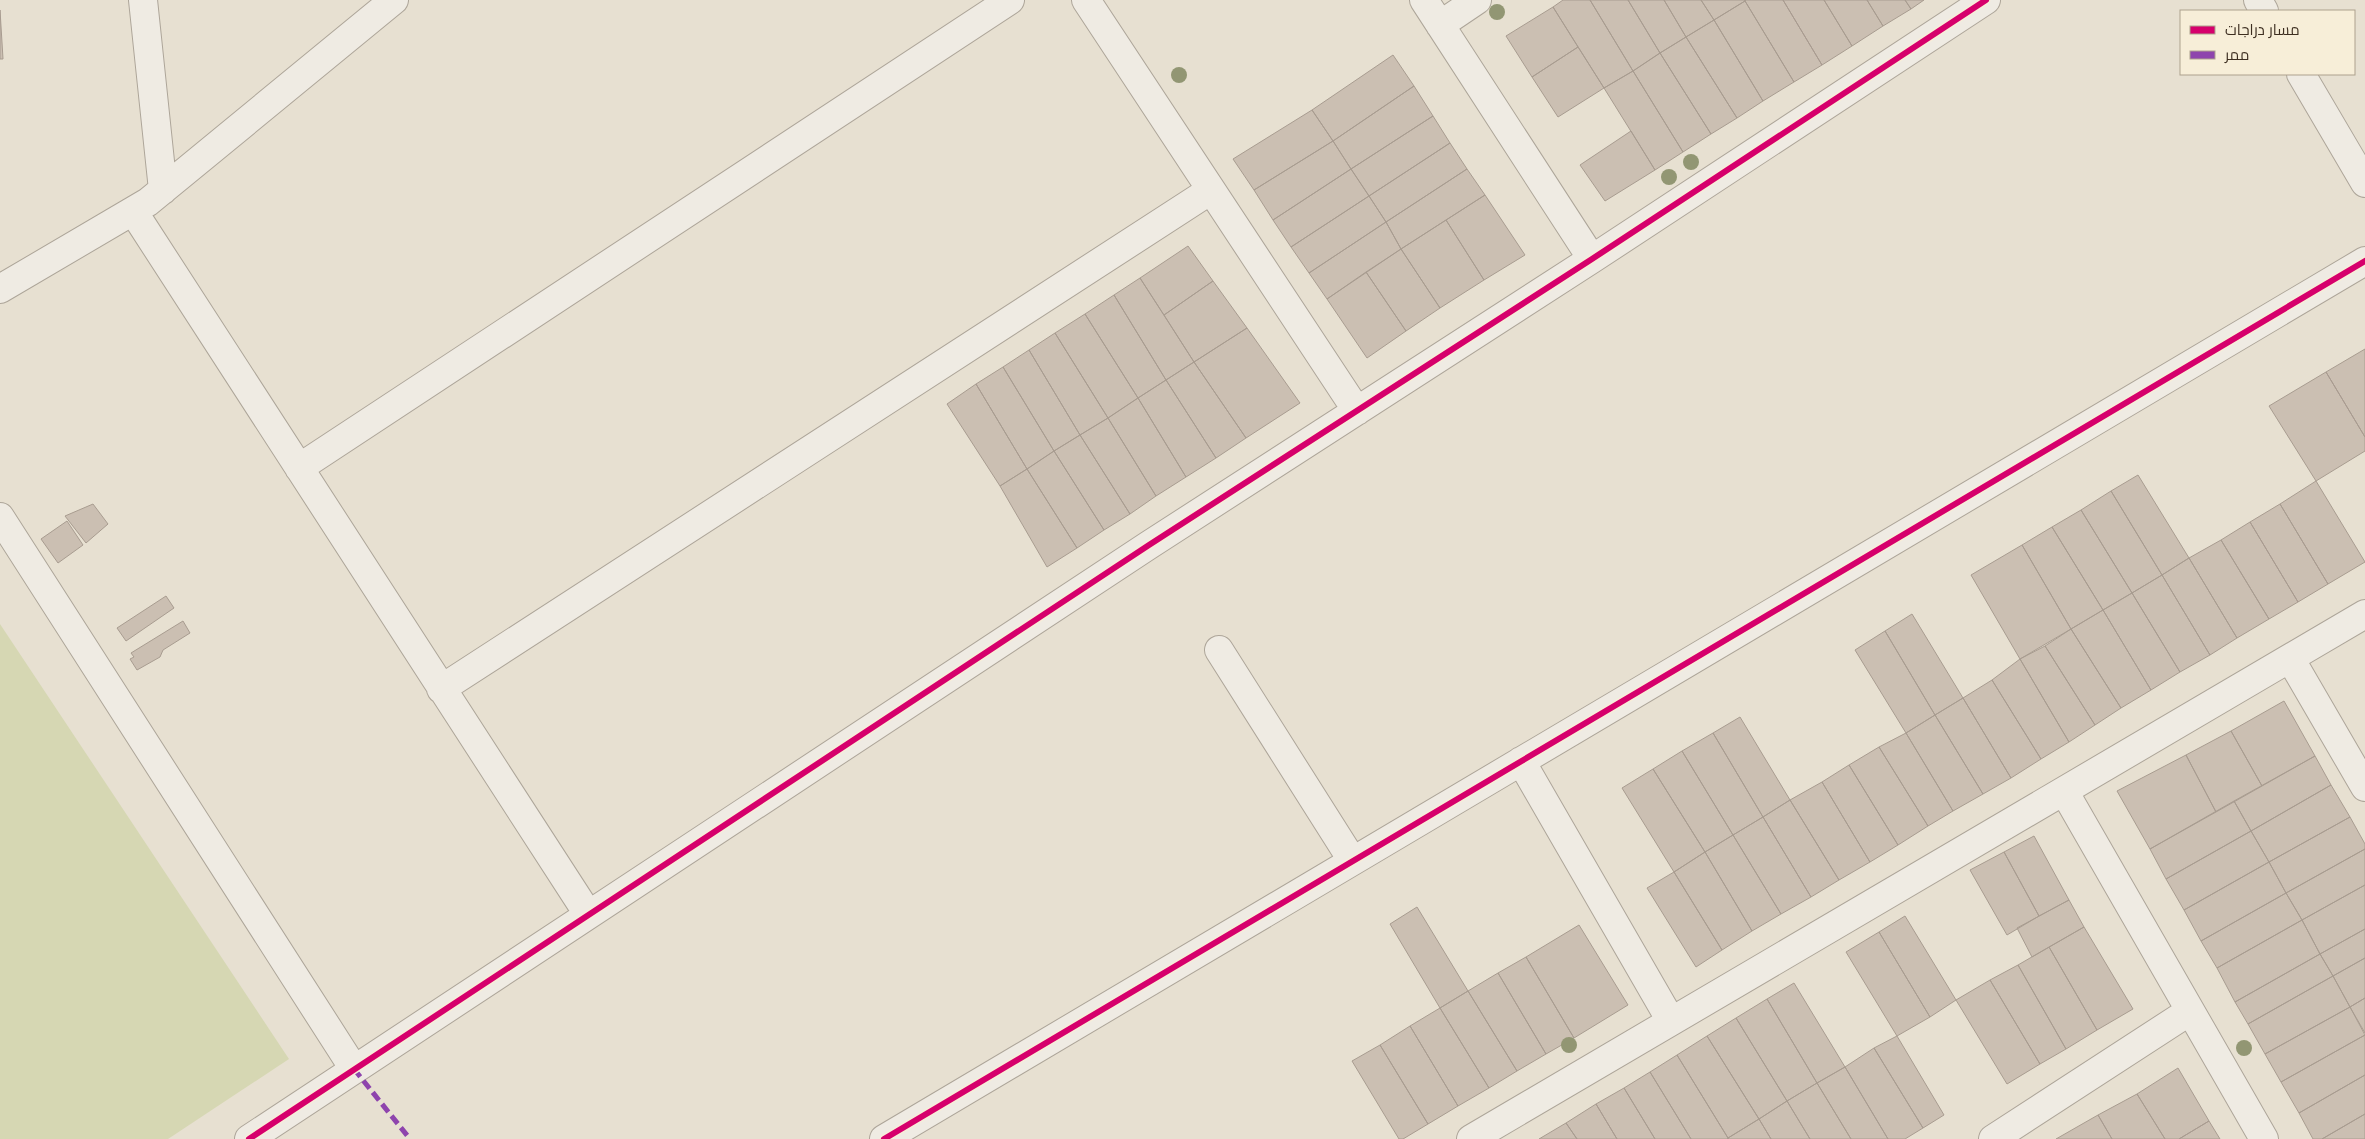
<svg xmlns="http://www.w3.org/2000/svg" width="2365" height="1139" font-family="'Noto Serif',Cairo,serif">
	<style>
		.green { fill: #d6d7b3 }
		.building { fill: #cbbfb2; stroke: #a89c90 }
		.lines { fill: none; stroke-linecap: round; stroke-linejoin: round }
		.minor-casing { stroke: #ada599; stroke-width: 30 }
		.minor { stroke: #efebe3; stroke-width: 28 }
		.quiet { stroke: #8e44ad; stroke-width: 5; stroke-dasharray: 10 5; stroke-linecap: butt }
		.cycleway-casing { stroke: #f7eed8; stroke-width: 9 }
		.cycleway { stroke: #d6006c; stroke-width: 6 }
		.tree { fill: #929673 }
	</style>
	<rect width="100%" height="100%" fill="#e7e0d1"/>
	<path class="green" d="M 0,624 L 289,1059 L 168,1139 L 0,1139 Z"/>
	<path class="building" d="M 1563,0 L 1590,0 L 1633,71 L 1604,88 L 1553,7 Z
		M 1590,0 L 1628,0 L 1660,53 L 1633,71 Z
		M 1628,0 L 1664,0 L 1686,37 L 1660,53 Z
		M 1664,0 L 1701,0 L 1714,20 L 1686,37 Z
		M 1701,0 L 1744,0 L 1745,1 L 1714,20 Z
		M 1746,0 L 1783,0 L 1822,65 L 1794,82 L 1745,1 Z
		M 1783,0 L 1824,0 L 1852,46 L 1822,65 Z
		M 1824,0 L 1867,0 L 1883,26 L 1852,46 Z
		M 1867,0 L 1905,0 L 1911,9 L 1883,26 Z
		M 1905,0 L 1924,0 L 1911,9 Z
		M 1745,1 L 1794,82 L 1763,101 L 1714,20 Z
		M 1553,7 L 1578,47 L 1532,77 L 1506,36 Z
		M 0,10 L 3,59 L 0,59 Z
		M 1714,20 L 1763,101 L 1737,118 L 1686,37 Z
		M 1686,37 L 1737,118 L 1711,134 L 1660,53 Z
		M 1578,47 L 1604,88 L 1558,117 L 1532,77 Z
		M 1660,53 L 1711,134 L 1683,152 L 1633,71 Z
		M 1393,55 L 1414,86 L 1333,141 L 1312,110 Z
		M 1633,71 L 1683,152 L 1655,170 L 1604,88 Z
		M 1414,86 L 1433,116 L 1351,169 L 1333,141 Z
		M 1312,110 L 1333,141 L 1254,190 L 1233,159 Z
		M 1433,116 L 1450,143 L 1369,196 L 1351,169 Z
		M 1631,131 L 1655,170 L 1605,201 L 1580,165 Z
		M 1333,141 L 1351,169 L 1273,220 L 1254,190 Z
		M 1450,143 L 1467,169 L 1386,222 L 1369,196 Z
		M 1351,169 L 1369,196 L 1291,247 L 1273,220 Z
		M 1467,169 L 1485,195 L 1401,249 L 1386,222 Z
		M 1485,195 L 1525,255 L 1484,280 L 1446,220 Z
		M 1369,196 L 1386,222 L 1309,273 L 1291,247 Z
		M 1446,220 L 1484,280 L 1440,308 L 1401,249 Z
		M 1386,222 L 1401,249 L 1327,299 L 1309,273 Z
		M 1188,246 L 1213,281 L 1164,315 L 1140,278 Z
		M 1401,249 L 1440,308 L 1406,331 L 1366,272 Z
		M 1366,272 L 1406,331 L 1367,358 L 1327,299 Z
		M 1140,278 L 1194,362 L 1166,380 L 1114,295 Z
		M 1213,281 L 1247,328 L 1194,362 L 1164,315 Z
		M 1114,295 L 1166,380 L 1138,398 L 1085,314 Z
		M 1085,314 L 1138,398 L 1108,418 L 1055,333 Z
		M 1247,328 L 1300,403 L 1246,438 L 1194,362 Z
		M 1055,333 L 1108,418 L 1080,435 L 1029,350 Z
		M 2365,349 L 2365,437 L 2326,372 Z
		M 1029,350 L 1080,435 L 1054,451 L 1003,367 Z
		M 1194,362 L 1246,438 L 1216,458 L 1166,380 Z
		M 1003,367 L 1054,451 L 1027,469 L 976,384 Z
		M 2326,372 L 2365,437 L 2365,451 L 2316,481 L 2269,406 Z
		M 1166,380 L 1216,458 L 1186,477 L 1138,398 Z
		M 976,384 L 1027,469 L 1000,486 L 947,404 Z
		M 1138,398 L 1186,477 L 1156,496 L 1108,418 Z
		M 1108,418 L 1156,496 L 1130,514 L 1080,435 Z
		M 1080,435 L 1130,514 L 1104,530 L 1054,451 Z
		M 1054,451 L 1104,530 L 1077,548 L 1027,469 Z
		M 1027,469 L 1077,548 L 1047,567 L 1000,486 Z
		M 2138,475 L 2189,558 L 2162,575 L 2111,491 Z
		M 2316,481 L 2365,562 L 2328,584 L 2280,504 Z
		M 2111,491 L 2162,575 L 2132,593 L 2081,510 Z
		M 93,504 L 108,524 L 86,543 L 65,516 Z
		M 2280,504 L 2328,584 L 2298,602 L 2250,522 Z
		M 2081,510 L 2132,593 L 2103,610 L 2052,527 Z
		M 67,521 L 83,545 L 58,563 L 41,539 Z
		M 2250,522 L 2298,602 L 2269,619 L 2221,540 Z
		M 2052,527 L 2103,610 L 2071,629 L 2022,545 Z
		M 2221,540 L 2269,619 L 2237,638 L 2189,558 Z
		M 2022,545 L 2071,629 L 2020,659 L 1971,575 Z
		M 2189,558 L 2237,638 L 2210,655 L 2162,575 Z
		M 2162,575 L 2210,655 L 2180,672 L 2132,593 Z
		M 2132,593 L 2180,672 L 2151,690 L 2103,610 Z
		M 166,596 L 174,608 L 126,641 L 117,628 Z
		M 2103,610 L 2151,690 L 2121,708 L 2071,629 Z
		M 1912,614 L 1963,698 L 1935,715 L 1885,631 Z
		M 183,621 L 190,633 L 163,650 L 160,657 L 137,670 L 130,659 L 134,657 L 131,653 Z
		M 2071,629 L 2121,708 L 2095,725 L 2045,646 Z
		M 1885,631 L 1935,715 L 1906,733 L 1855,650 Z
		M 2045,646 L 2095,725 L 2069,742 L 2020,659 Z
		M 2020,659 L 2069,742 L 2041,759 L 1992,680 Z
		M 1992,680 L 2041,759 L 2011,778 L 1963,698 Z
		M 1963,698 L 2011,778 L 1983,794 L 1935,715 Z
		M 2284,701 L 2315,756 L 2262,786 L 2231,731 Z
		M 1935,715 L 1983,794 L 1953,811 L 1906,733 Z
		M 1740,717 L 1790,800 L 1763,817 L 1713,733 Z
		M 2231,731 L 2262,786 L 2216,812 L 2186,755 Z
		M 1713,733 L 1763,817 L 1733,835 L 1682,751 Z
		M 1906,733 L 1953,811 L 1928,826 L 1879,747 Z
		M 1879,747 L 1928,826 L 1898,845 L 1849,765 Z
		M 1682,751 L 1733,835 L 1705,852 L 1653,769 Z
		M 2186,755 L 2216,812 L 2150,849 L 2117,791 Z
		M 2315,756 L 2331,785 L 2251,831 L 2234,801 Z
		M 1849,765 L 1898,845 L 1870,862 L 1822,782 Z
		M 1653,769 L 1705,852 L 1674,872 L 1622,788 Z
		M 1822,782 L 1870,862 L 1839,880 L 1790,800 Z
		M 2331,785 L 2350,817 L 2269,862 L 2251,831 Z
		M 1790,800 L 1839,880 L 1811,897 L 1763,817 Z
		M 2234,801 L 2251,831 L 2166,879 L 2150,849 Z
		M 1763,817 L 1811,897 L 1781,914 L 1733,835 Z
		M 2350,817 L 2365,844 L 2365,849 L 2286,893 L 2269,862 Z
		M 2251,831 L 2269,862 L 2184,910 L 2166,879 Z
		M 1733,835 L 1781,914 L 1752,931 L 1705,852 Z
		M 2034,836 L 2069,900 L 2039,916 L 2004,852 Z
		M 2365,849 L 2365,885 L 2302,920 L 2286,893 Z
		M 1705,852 L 1752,931 L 1722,950 L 1674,872 Z
		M 2004,852 L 2039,916 L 2007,935 L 1970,870 Z
		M 2269,862 L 2286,893 L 2201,941 L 2184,910 Z
		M 1674,872 L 1722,950 L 1696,967 L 1647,888 Z
		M 2365,885 L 2365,929 L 2320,954 L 2302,920 Z
		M 2286,893 L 2302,920 L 2217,968 L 2201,941 Z
		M 2069,900 L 2084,927 L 2032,957 L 2017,928 Z
		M 1417,907 L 1468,991 L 1440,1008 L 1390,924 Z
		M 1905,916 L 1956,1000 L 1930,1017 L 1879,932 Z
		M 2302,920 L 2320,954 L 2235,1002 L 2217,968 Z
		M 1579,925 L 1628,1005 L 1574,1038 L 1526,957 Z
		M 2084,927 L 2133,1009 L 2097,1030 L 2049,947 Z
		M 2365,929 L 2365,958 L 2333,976 L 2320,954 Z
		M 1879,932 L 1930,1017 L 1897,1036 L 1846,952 Z
		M 2049,947 L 2097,1030 L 2066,1049 L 2018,965 Z
		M 2320,954 L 2333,976 L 2248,1024 L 2235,1002 Z
		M 1526,957 L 1574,1038 L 1546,1054 L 1498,973 Z
		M 2365,958 L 2365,998 L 2350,1007 L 2333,976 Z
		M 2018,965 L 2066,1049 L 2040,1064 L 1990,980 Z
		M 1498,973 L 1546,1054 L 1517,1071 L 1468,991 Z
		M 2333,976 L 2350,1007 L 2265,1054 L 2248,1024 Z
		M 1990,980 L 2040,1064 L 2007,1084 L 1956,1000 Z
		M 1794,983 L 1845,1067 L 1817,1083 L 1767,999 Z
		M 1468,991 L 1517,1071 L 1489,1088 L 1440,1008 Z
		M 2365,998 L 2365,1033 L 2350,1007 Z
		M 1767,999 L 1817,1083 L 1787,1101 L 1736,1018 Z
		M 2350,1007 L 2365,1035 L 2281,1082 L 2265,1054 Z
		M 1440,1008 L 1489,1088 L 1458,1106 L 1410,1026 Z
		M 1736,1018 L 1787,1101 L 1759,1119 L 1707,1036 Z
		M 1410,1026 L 1458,1106 L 1428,1124 L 1380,1045 Z
		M 2365,1035 L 2365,1075 L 2299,1113 L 2281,1082 Z
		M 1707,1036 L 1759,1119 L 1728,1138 L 1677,1055 Z
		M 1897,1036 L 1944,1115 L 1923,1128 L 1874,1048 Z
		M 1380,1045 L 1428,1124 L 1403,1139 L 1399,1139 L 1352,1061 Z
		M 1874,1048 L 1923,1128 L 1905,1139 L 1888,1139 L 1845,1067 Z
		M 1677,1055 L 1728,1138 L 1727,1139 L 1691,1139 L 1650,1072 Z
		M 1845,1067 L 1888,1139 L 1851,1139 L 1817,1083 Z
		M 2178,1068 L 2209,1121 L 2179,1139 L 2165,1139 L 2137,1094 Z
		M 1650,1072 L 1691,1139 L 1655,1139 L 1624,1088 Z
		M 2365,1075 L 2365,1114 L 2322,1139 L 2313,1139 L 2299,1113 Z
		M 1817,1083 L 1851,1139 L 1810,1139 L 1787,1101 Z
		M 1624,1088 L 1655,1139 L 1617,1139 L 1596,1104 Z
		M 2137,1094 L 2165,1139 L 2112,1139 L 2098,1115 Z
		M 1787,1101 L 1810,1139 L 1771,1139 L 1759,1119 Z
		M 1596,1104 L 1617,1139 L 1577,1139 L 1566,1123 Z
		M 2365,1114 L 2365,1139 L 2322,1139 Z
		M 2098,1115 L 2112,1139 L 2056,1139 Z
		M 1759,1119 L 1771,1139 L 1729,1139 L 1728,1138 Z
		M 2209,1121 L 2220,1139 L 2179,1139 Z
		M 1566,1123 L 1577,1139 L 1539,1139 Z"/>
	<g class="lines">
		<g class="minor-casing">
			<path id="minor" d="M 143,0 L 163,190
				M 1086,0 L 1357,411
				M 1424,0 L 1592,259
				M 2258,0 L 2264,11
				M 1440,25 L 1477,0
				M 2301,74 L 2365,183
				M 133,211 L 588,914
				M 0,289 L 148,202 L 394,0
				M 299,468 L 1010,0
				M 0,517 L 354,1069
				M 1219,650 L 1352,860
				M 2290,658 L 2365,787
				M 441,689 L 1211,190
				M 1521,761 L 1671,1021
				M 2064,791 L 2264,1139
				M 249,1139 L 1149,545 L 1592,259 L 1986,0
				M 884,1139 L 2365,261
				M 1471,1139 L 2365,614
				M 1993,1139 L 2190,1011"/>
		</g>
		<use href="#minor" class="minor"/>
		<path class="quiet" d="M 354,1069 L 410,1139"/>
		<g class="cycleway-casing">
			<path id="cycleway" d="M 249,1139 L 1149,545 L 1592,259 L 1986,0
				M 884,1139 L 2365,261"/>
		</g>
		<use href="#cycleway" class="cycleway"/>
	</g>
	<g class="tree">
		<circle cx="1497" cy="12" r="8"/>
		<circle cx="1179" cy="75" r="8"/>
		<circle cx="1691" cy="162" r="8"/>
		<circle cx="1669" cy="177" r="8"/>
		<circle cx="1569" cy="1045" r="8"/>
		<circle cx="2244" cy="1048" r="8"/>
	</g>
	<rect x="2180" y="10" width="175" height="65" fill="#f7eed8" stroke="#ada18e"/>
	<rect x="2190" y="26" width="25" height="8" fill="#d6006c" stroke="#ada18e"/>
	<text x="2225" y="35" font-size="15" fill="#3d2e20">مسار دراجات</text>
	<rect x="2190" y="51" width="25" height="8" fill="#8e44ad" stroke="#ada18e"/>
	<text x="2225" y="60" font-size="15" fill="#3d2e20">ممر</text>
</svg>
